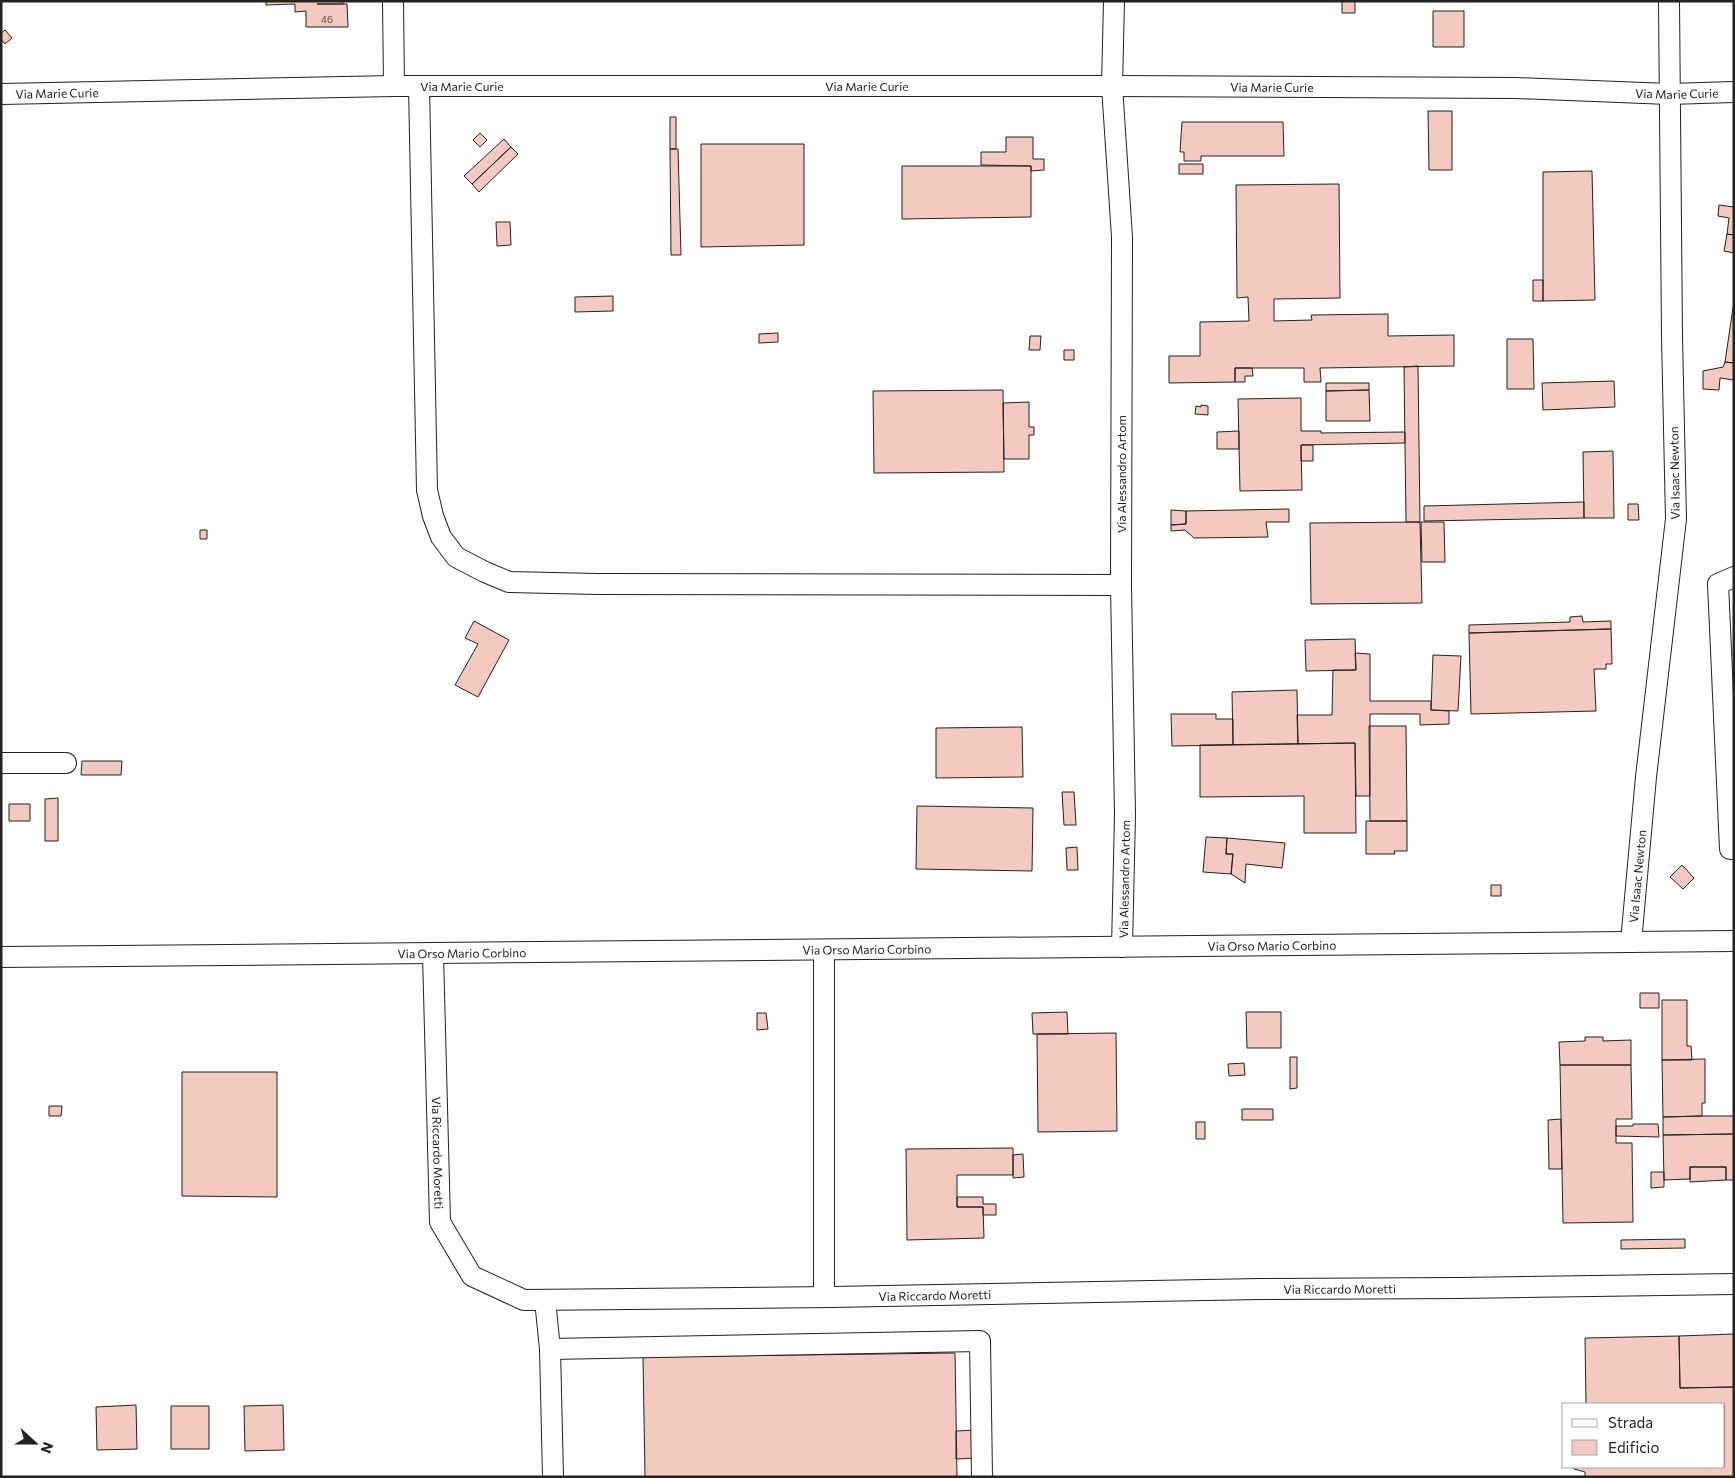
<svg xmlns="http://www.w3.org/2000/svg" width="1735" height="1478" font-family="Commissioner,sans-serif">
	<style>
		.building { fill: #f3c9c0; stroke: #222 }
		.lines { fill: none; stroke-linecap: round; stroke-linejoin: round }
		.minor-casing { stroke: #222; stroke-width: 22 }
		.minor { stroke: #fff; stroke-width: 20 }
		.labels { text-anchor: middle; dominant-baseline: central; stroke-width: 4; stroke-linejoin: round; paint-order: stroke }
		.number-label { font-size: 10px; fill: #564c4a }
		.street-label { font-size: 12px; fill: #222; stroke: #fff }
	</style>
	<rect width="100%" height="100%" fill="#fff"/>
	<path class="building" d="M 266,1 L 343,1 L 343,4 L 317,4 L 347,4 L 348,27 L 306,27 L 306,11 L 295,12 L 295,4 L 266,5 Z
		M 1342,1 L 1355,1 L 1355,13 L 1342,13 Z
		M 1433,11 L 1464,11 L 1464,47 L 1433,47 Z
		M 5,30 L 12,38 L 5,44 L 1,39 L 1,33 Z
		M 1428,111 L 1452,111 L 1452,170 L 1429,170 Z
		M 670,117 L 676,117 L 676,149 L 670,149 Z
		M 1182,122 L 1283,122 L 1284,156 L 1201,156 L 1201,161 L 1184,161 L 1184,152 L 1180,152 Z
		M 480,133 L 487,140 L 480,147 L 473,140 Z
		M 1006,137 L 1033,137 L 1033,159 L 1044,159 L 1044,170 L 1031,171 L 1031,166 L 981,165 L 981,152 L 1006,152 Z
		M 504,139 L 511,147 L 472,184 L 464,176 Z
		M 701,144 L 804,144 L 804,245 L 701,247 Z
		M 511,147 L 518,154 L 479,192 L 472,184 Z
		M 670,149 L 678,149 L 681,255 L 671,255 Z
		M 1179,164 L 1203,164 L 1203,174 L 1179,174 Z
		M 902,166 L 1031,166 L 1031,217 L 902,219 Z
		M 1592,171 L 1595,300 L 1543,301 L 1543,172 Z
		M 1339,184 L 1340,298 L 1274,299 L 1274,321 L 1312,320 L 1311,315 L 1388,314 L 1388,336 L 1454,335 L 1454,366 L 1320,368 L 1321,382 L 1304,382 L 1304,368 L 1235,368 L 1235,382 L 1169,383 L 1169,356 L 1200,356 L 1200,322 L 1249,321 L 1248,297 L 1237,298 L 1236,185 Z
		M 1719,205 L 1734,207 L 1734,235 L 1727,234 L 1729,218 L 1718,216 Z
		M 496,222 L 510,222 L 511,245 L 497,246 Z
		M 1727,234 L 1734,235 L 1734,253 L 1724,251 Z
		M 1533,280 L 1543,280 L 1543,301 L 1533,301 Z
		M 613,296 L 613,311 L 575,312 L 575,297 Z
		M 1734,301 L 1734,363 L 1725,362 Z
		M 778,333 L 778,342 L 759,343 L 759,334 Z
		M 1030,336 L 1041,336 L 1040,350 L 1029,350 Z
		M 1507,339 L 1533,339 L 1534,389 L 1507,389 Z
		M 1064,350 L 1074,350 L 1074,360 L 1064,360 Z
		M 1725,362 L 1734,363 L 1734,380 L 1720,378 L 1719,390 L 1703,389 L 1703,371 L 1723,367 Z
		M 1418,366 L 1420,522 L 1406,522 L 1404,367 Z
		M 1235,368 L 1252,368 L 1253,376 L 1245,376 L 1245,382 L 1235,382 Z
		M 1614,381 L 1615,407 L 1543,410 L 1542,383 Z
		M 1326,383 L 1369,383 L 1369,390 L 1326,391 Z
		M 1003,390 L 1004,472 L 874,473 L 873,391 Z
		M 1369,390 L 1370,421 L 1326,421 L 1326,391 Z
		M 1301,398 L 1301,431 L 1321,431 L 1321,433 L 1405,432 L 1405,443 L 1301,445 L 1302,490 L 1240,491 L 1238,399 Z
		M 1029,402 L 1029,427 L 1034,427 L 1034,435 L 1029,435 L 1029,459 L 1004,459 L 1003,403 Z
		M 1201,405 L 1208,406 L 1208,415 L 1195,414 L 1196,406 L 1201,407 Z
		M 1239,431 L 1239,449 L 1217,449 L 1217,432 Z
		M 1301,445 L 1313,445 L 1313,461 L 1301,461 Z
		M 1613,451 L 1614,518 L 1584,518 L 1583,452 Z
		M 1584,502 L 1584,518 L 1424,521 L 1424,506 Z
		M 1628,504 L 1638,504 L 1639,520 L 1628,520 Z
		M 1289,509 L 1289,522 L 1266,522 L 1268,537 L 1194,538 L 1185,530 L 1171,531 L 1171,525 L 1186,524 L 1186,511 Z
		M 1171,510 L 1186,511 L 1186,524 L 1171,525 Z
		M 1420,522 L 1422,603 L 1311,604 L 1310,523 Z
		M 1421,522 L 1444,522 L 1445,562 L 1422,562 Z
		M 200,530 L 207,530 L 207,539 L 200,539 Z
		M 1582,616 L 1583,622 L 1611,621 L 1611,629 L 1469,633 L 1469,625 L 1570,622 L 1570,617 Z
		M 474,621 L 509,640 L 478,697 L 455,685 L 478,644 L 465,638 Z
		M 1611,629 L 1612,664 L 1606,664 L 1606,669 L 1594,669 L 1596,711 L 1471,714 L 1469,633 Z
		M 1355,639 L 1356,670 L 1306,671 L 1305,640 Z
		M 1355,653 L 1370,654 L 1370,701 L 1431,701 L 1431,710 L 1449,711 L 1449,724 L 1420,725 L 1420,714 L 1370,714 L 1370,796 L 1356,796 L 1355,743 L 1298,744 L 1297,715 L 1332,715 L 1333,670 L 1356,670 Z
		M 1433,655 L 1461,656 L 1458,711 L 1431,710 Z
		M 1297,690 L 1298,744 L 1233,745 L 1232,692 Z
		M 1171,714 L 1216,714 L 1216,719 L 1233,719 L 1233,745 L 1172,746 Z
		M 1369,726 L 1406,726 L 1407,821 L 1370,821 Z
		M 1022,727 L 1023,777 L 936,778 L 936,728 Z
		M 1355,743 L 1356,833 L 1304,833 L 1304,796 L 1200,797 L 1200,745 Z
		M 82,761 L 122,761 L 121,775 L 81,775 Z
		M 1062,792 L 1074,792 L 1076,825 L 1064,825 Z
		M 58,798 L 58,841 L 45,841 L 45,799 Z
		M 9,804 L 30,804 L 30,821 L 9,821 Z
		M 917,806 L 1033,808 L 1032,871 L 916,869 Z
		M 1366,821 L 1407,821 L 1407,851 L 1394,851 L 1395,854 L 1366,854 Z
		M 1206,837 L 1227,838 L 1226,854 L 1233,854 L 1231,874 L 1203,872 Z
		M 1227,838 L 1285,843 L 1282,868 L 1246,864 L 1245,883 L 1231,874 L 1233,854 L 1226,854 Z
		M 1077,847 L 1078,870 L 1067,870 L 1066,848 Z
		M 1682,865 L 1694,878 L 1683,889 L 1670,877 Z
		M 1491,885 L 1501,885 L 1501,896 L 1491,896 Z
		M 1640,993 L 1659,993 L 1659,1008 L 1640,1008 Z
		M 1662,1000 L 1687,1000 L 1687,1046 L 1691,1046 L 1692,1060 L 1662,1060 Z
		M 1067,1012 L 1068,1034 L 1033,1034 L 1032,1013 Z
		M 1246,1012 L 1281,1012 L 1281,1048 L 1247,1048 Z
		M 757,1013 L 766,1013 L 768,1029 L 757,1030 Z
		M 1116,1033 L 1117,1131 L 1038,1132 L 1037,1034 Z
		M 1585,1037 L 1603,1037 L 1603,1041 L 1631,1040 L 1631,1065 L 1560,1065 L 1559,1042 L 1585,1041 Z
		M 1290,1057 L 1297,1057 L 1297,1088 L 1290,1089 Z
		M 1705,1059 L 1705,1103 L 1702,1103 L 1702,1116 L 1663,1117 L 1662,1060 Z
		M 1244,1063 L 1245,1075 L 1229,1076 L 1228,1064 Z
		M 1560,1065 L 1631,1065 L 1632,1119 L 1616,1119 L 1616,1143 L 1632,1143 L 1633,1222 L 1563,1223 Z
		M 182,1072 L 277,1072 L 277,1197 L 182,1196 Z
		M 49,1106 L 62,1106 L 61,1116 L 49,1116 Z
		M 1242,1109 L 1273,1109 L 1273,1120 L 1242,1120 Z
		M 1702,1116 L 1734,1116 L 1734,1134 L 1663,1135 L 1663,1117 Z
		M 1561,1119 L 1562,1169 L 1549,1169 L 1548,1120 Z
		M 1196,1122 L 1205,1122 L 1205,1139 L 1196,1139 Z
		M 1633,1124 L 1658,1124 L 1659,1137 L 1616,1136 L 1616,1126 L 1633,1126 Z
		M 1734,1134 L 1734,1180 L 1726,1180 L 1726,1167 L 1690,1167 L 1690,1179 L 1664,1180 L 1663,1135 Z
		M 1013,1148 L 1013,1175 L 957,1175 L 957,1207 L 983,1207 L 984,1238 L 907,1240 L 906,1149 Z
		M 1023,1154 L 1024,1177 L 1013,1178 L 1013,1155 Z
		M 1690,1167 L 1726,1167 L 1726,1180 L 1690,1182 Z
		M 1651,1172 L 1664,1172 L 1664,1187 L 1651,1188 Z
		M 957,1197 L 983,1197 L 983,1204 L 996,1204 L 996,1215 L 983,1215 L 983,1207 L 957,1207 Z
		M 1685,1239 L 1685,1248 L 1621,1249 L 1621,1240 Z
		M 1734,1334 L 1734,1387 L 1680,1388 L 1679,1336 Z
		M 1679,1336 L 1680,1388 L 1734,1387 L 1734,1477 L 1585,1477 L 1585,1472 L 1574,1469 L 1574,1467 L 1724,1467 L 1724,1404 L 1586,1404 L 1585,1338 Z
		M 955,1353 L 957,1477 L 645,1477 L 643,1357 Z
		M 136,1405 L 137,1449 L 97,1450 L 96,1407 Z
		M 283,1405 L 284,1450 L 245,1451 L 244,1406 Z
		M 171,1406 L 209,1406 L 209,1449 L 171,1449 Z
		M 977,1430 L 977,1458 L 956,1459 L 956,1431 Z"/>
	<g class="lines">
		<g class="minor-casing">
			<g id="minor">
				<path d="M 393,1 L 394,86"/>
				<path d="M 1114,1 L 1112,86 L 1122,237 L 1121,585 L 1125,815 L 1122,947"/>
				<path d="M 419,86 L 427,490 L 433,516 L 441,537 L 456,557 L 485,572 L 509,582 L 597,584 L 1121,585"/>
				<path id="s1" d="M 1,94 L 394,86 L 1112,86 L 1516,88 L 1669,94 L 1734,92"/>
				<path d="M 1734,577 L 1718,584 L 1730,849 L 1734,849"/>
				<path d="M 1,763 L 66,763"/>
				<path id="s2" d="M 1631,942 L 1646,777 L 1676,519 L 1672,337 L 1669,1"/>
				<path id="s3" d="M 433,954 L 440,1222 L 472,1276 L 524,1300 L 832,1297 L 1260,1289 L 1459,1288 L 1734,1284"/>
				<path id="s4" d="M 1,957 L 1734,941"/>
				<path d="M 824,1297 L 824,950"/>
				<path d="M 545,1300 L 550,1349 L 553,1477"/>
				<path d="M 550,1349 L 980,1341 L 982,1477"/>
			</g>
		</g>
		<use href="#minor" class="minor"/>
	</g>
	<g class="labels">
		<g class="number-label">
			<text x="327" y="19">46</text>
		</g>
		<g class="street-label">
			<text stroke="none"><textPath href="#s1" startOffset="461">Via Marie Curie</textPath></text>
			<text stroke="none"><textPath href="#s1" startOffset="866">Via Marie Curie</textPath></text>
			<text stroke="none"><textPath href="#s1" startOffset="1271">Via Marie Curie</textPath></text>
			<text stroke="none"><textPath href="#s1" startOffset="56">Via Marie Curie</textPath></text>
			<text stroke="none"><textPath href="#s1" startOffset="1676">Via Marie Curie</textPath></text>
			<text transform="translate(1674 473) rotate(-91)">Via Isaac Newton</text>
			<text transform="translate(1121 474) rotate(-90)">Via Alessandro Artom</text>
			<text stroke="none"><textPath href="#s2" startOffset="66">Via Isaac Newton</textPath></text>
			<text transform="translate(1124 879) rotate(-89)">Via Alessandro Artom</text>
			<text stroke="none"><textPath href="#s4" startOffset="1271">Via Orso Mario Corbino</textPath></text>
			<text stroke="none"><textPath href="#s4" startOffset="866">Via Orso Mario Corbino</textPath></text>
			<text stroke="none"><textPath href="#s4" startOffset="461">Via Orso Mario Corbino</textPath></text>
			<text stroke="none"><textPath href="#s3" startOffset="199">Via Riccardo Moretti</textPath></text>
			<text stroke="none"><textPath href="#s3" startOffset="1204">Via Riccardo Moretti</textPath></text>
			<text stroke="none"><textPath href="#s3" startOffset="799">Via Riccardo Moretti</textPath></text>
		</g>
	</g>
	<rect width="1735" height="1478" fill="none" stroke="#222222" stroke-width="5"/>
	<rect x="1562" y="1403" width="162" height="65" fill="#ffffff" stroke="#a7a7a7"/>
	<rect x="1572" y="1419" width="25" height="8" fill="#ffffff" stroke="#a7a7a7"/>
	<text x="1608" y="1428" font-size="15" fill="#222222">Strada</text>
	<rect x="1572" y="1440" width="25" height="15" fill="#f3c9c0" stroke="#a7a7a7"/>
	<text x="1608" y="1453" font-size="15" fill="#222222">Edificio</text>
	<g transform="translate(35 1443) rotate(111)" stroke="#ffffff" stroke-width="4" paint-order="stroke">
	<path d="M0-4L9 19L0 12L-9 19Z" fill="#222222"/>
	<text y="-8" font-size="14" font-weight="bold" text-anchor="middle" fill="#222222">N</text>
	</g>
</svg>
